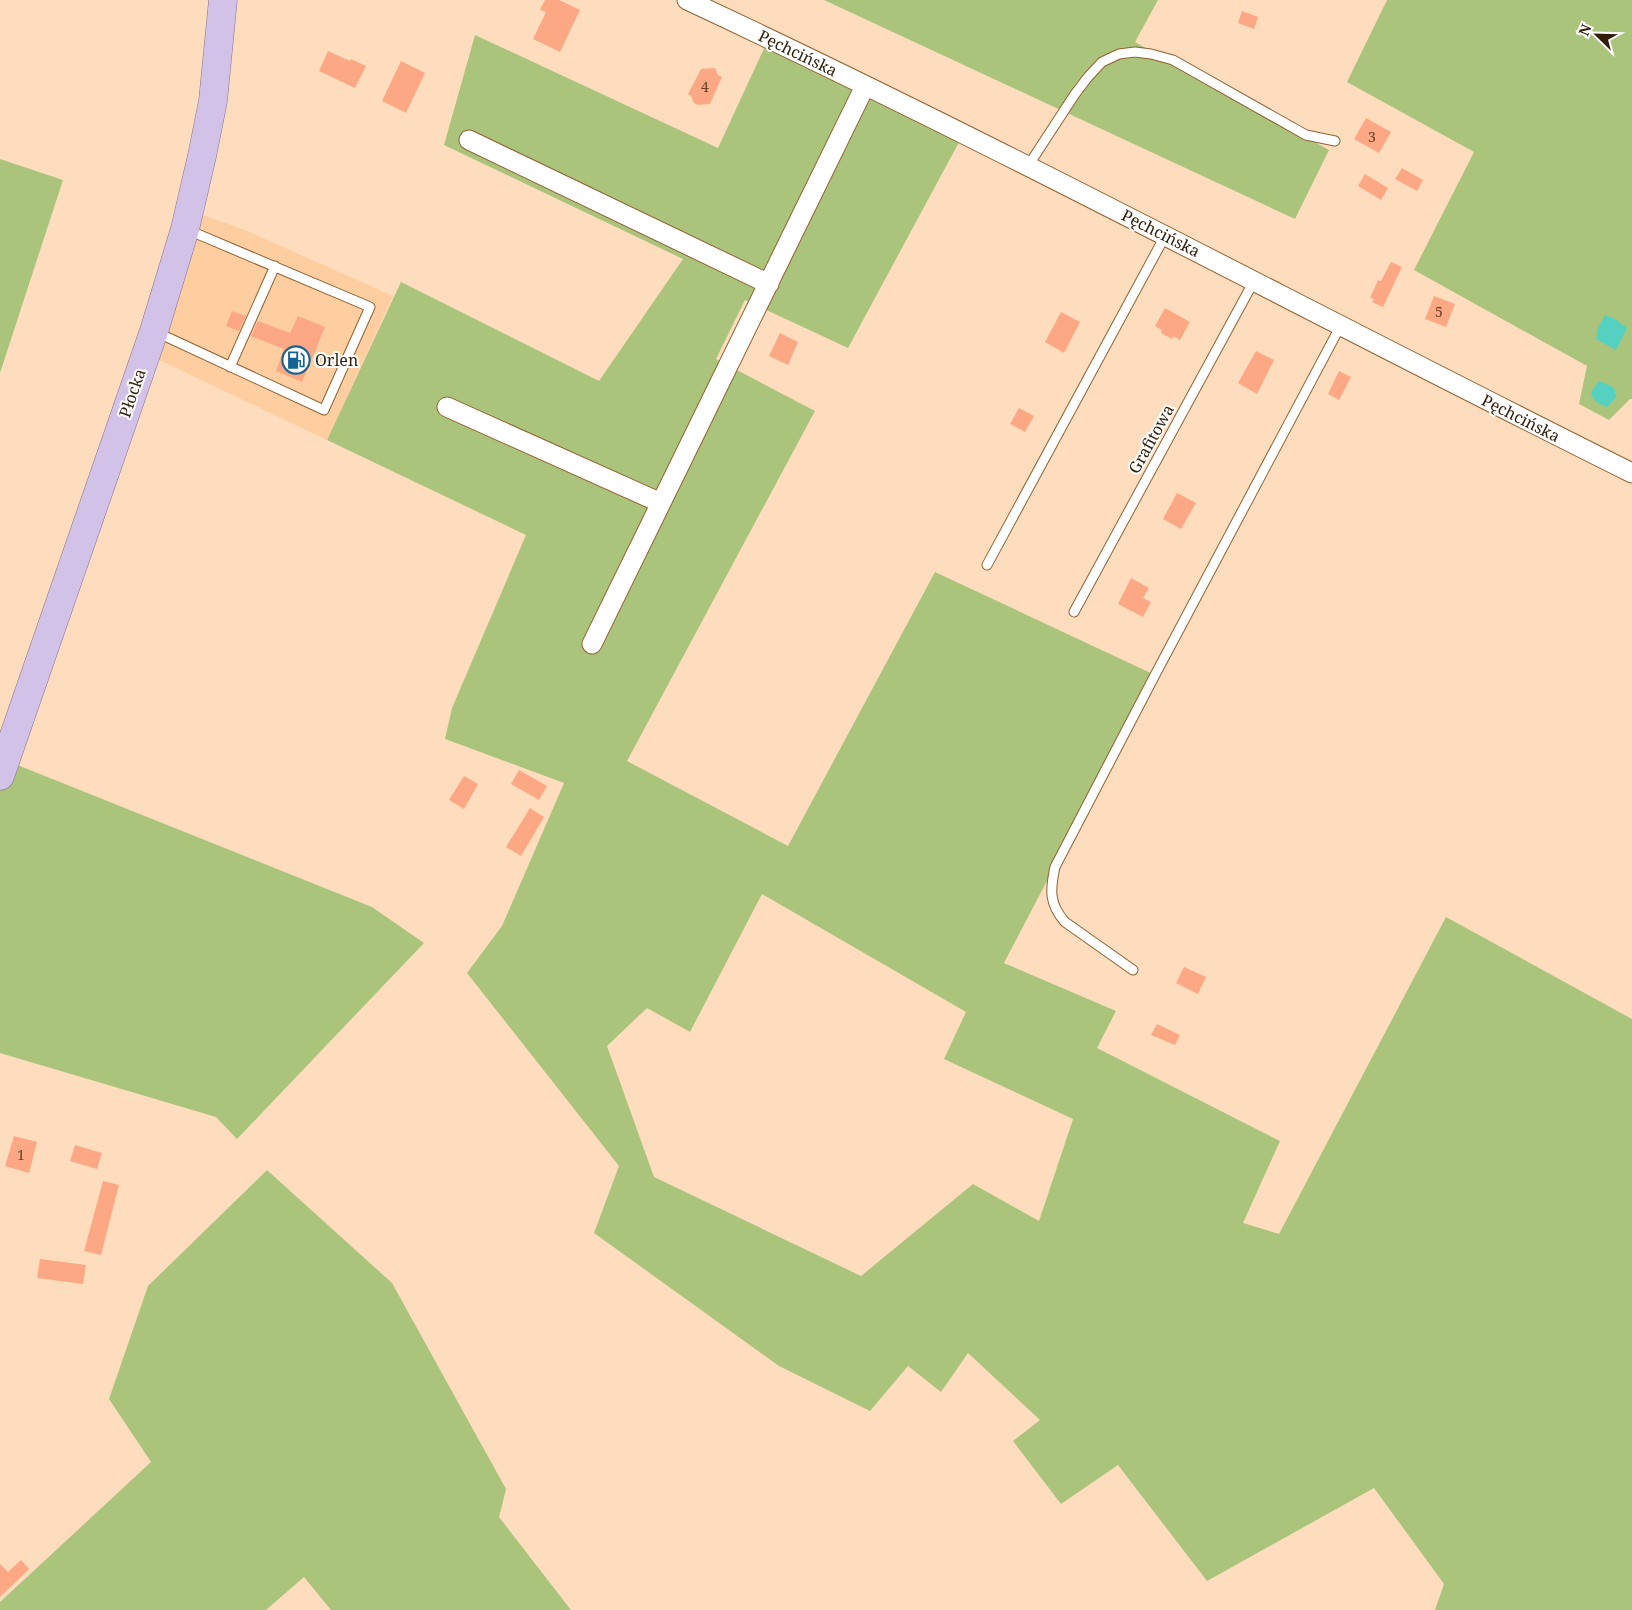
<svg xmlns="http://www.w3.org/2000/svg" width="1632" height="1610" font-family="'Noto Serif',serif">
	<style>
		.built { fill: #fecea1 }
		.green { fill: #abc47b; fill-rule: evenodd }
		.water { fill: #55d1c2 }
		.building { fill: #fda884 }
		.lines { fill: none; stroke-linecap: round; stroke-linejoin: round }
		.service-casing { stroke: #906030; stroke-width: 11 }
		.minor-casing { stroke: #906030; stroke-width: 21 }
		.primary-casing { stroke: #866e90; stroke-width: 29 }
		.service { stroke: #fff; stroke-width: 9 }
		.minor { stroke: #fff; stroke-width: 19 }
		.primary { stroke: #d2c2e8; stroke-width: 28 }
		.labels { text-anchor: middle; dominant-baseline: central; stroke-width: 4; stroke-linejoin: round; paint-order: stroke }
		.number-label { font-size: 14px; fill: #644028 }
		.street-label { font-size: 16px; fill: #311d09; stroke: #fff }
		.poi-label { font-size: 16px; fill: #311d09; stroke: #fff; text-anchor: start }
	</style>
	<rect width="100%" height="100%" fill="#feddbf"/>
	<path class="built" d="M 200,214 L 245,230 L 393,296 L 327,440 L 155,358 Z"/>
	<path class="green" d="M 824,0 L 1158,0 L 1135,42 L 1329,150 L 1295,219 Z
		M 1387,0 L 1632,0 L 1632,399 L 1630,399 L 1609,420 L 1579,404 L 1587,366 L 1414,270 L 1474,152 L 1347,82 Z
		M 475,35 L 718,148 L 767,42 L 964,133 L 848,348 L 745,300 L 716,359 L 815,411 L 627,761 L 788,846 L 935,572 L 1155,675 L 1004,963 L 1116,1011 L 1097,1048 L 1280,1141 L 1243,1223 L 1279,1234 L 1446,917 L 1632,1019 L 1632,1610 L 1435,1610 L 1444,1584 L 1374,1488 L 1207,1581 L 1118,1465 L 1061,1504 L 1013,1441 L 1040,1420 L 968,1353 L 941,1392 L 908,1366 L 870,1411 L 779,1366 L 594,1233 L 619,1166 L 467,973 L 502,926 L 564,783 L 445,739 L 452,708 L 526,535 L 327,440 L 401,282 L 599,381 L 683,259 L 444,145 ZM 762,894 L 966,1012 L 944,1059 L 1073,1119 L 1039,1221 L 973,1184 L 861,1276 L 654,1177 L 607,1046 L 647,1008 L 690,1032 Z
		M 0,159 L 63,180 L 0,373 Z
		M 5,760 L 372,907 L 424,943 L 237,1139 L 216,1117 L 0,1053 L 0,776 Z
		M 267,1170 L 392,1283 L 506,1489 L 499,1517 L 571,1610 L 331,1610 L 304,1577 L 266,1610 L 0,1610 L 0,1602 L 151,1462 L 109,1399 L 148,1286 Z"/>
	<path class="water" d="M 1605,315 L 1615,319 L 1627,328 L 1616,350 L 1596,339 L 1598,328 Z
		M 1599,381 L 1611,386 L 1615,390 L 1616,397 L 1607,407 C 1599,404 1592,401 1591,392 Z"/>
	<path class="building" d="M 545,0 L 559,0 L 580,10 L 560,52 L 533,39 L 546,12 L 540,10 Z
		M 1242,11 L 1258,17 L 1254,29 L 1238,23 Z
		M 328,51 L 350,61 L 351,59 L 366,66 L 355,88 L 319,71 Z
		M 401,61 L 425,73 L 406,113 L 382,101 Z
		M 715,68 L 718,75 L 722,77 L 710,104 L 698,105 L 694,103 L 691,96 L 688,94 L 701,69 Z
		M 1366,118 L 1391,132 L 1379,153 L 1354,139 Z
		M 1402,168 L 1423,180 L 1417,191 L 1395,179 Z
		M 1365,174 L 1388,188 L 1381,200 L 1358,186 Z
		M 1391,262 L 1402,267 L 1383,307 L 1372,302 L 1374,299 L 1370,298 L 1378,280 L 1381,281 Z
		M 1434,296 L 1455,304 L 1446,327 L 1425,319 Z
		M 1165,308 L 1190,322 L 1180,340 L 1173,336 L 1172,339 L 1161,333 L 1162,330 L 1155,326 Z
		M 232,311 L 246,316 L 239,331 L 226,326 Z
		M 1061,312 L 1080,322 L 1064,353 L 1045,342 Z
		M 298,316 L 325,327 L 302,382 L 276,371 L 284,349 L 251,336 L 258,321 L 290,333 Z
		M 780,333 L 798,342 L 788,365 L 769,356 Z
		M 1256,351 L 1274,360 L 1257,394 L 1238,383 Z
		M 1339,371 L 1351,377 L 1339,400 L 1328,394 Z
		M 1019,408 L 1034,416 L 1025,432 L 1010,424 Z
		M 1177,493 L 1196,503 L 1181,529 L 1163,519 Z
		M 1131,578 L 1149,588 L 1143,598 L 1151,602 L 1143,617 L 1118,604 Z
		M 519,770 L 547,786 L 539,800 L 511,784 Z
		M 464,776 L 478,784 L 464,809 L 449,800 Z
		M 530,808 L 544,817 L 521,856 L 506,847 Z
		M 1184,967 L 1206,977 L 1198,994 L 1176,983 Z
		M 1157,1024 L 1180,1035 L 1175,1045 L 1151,1035 Z
		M 14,1136 L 37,1142 L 29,1173 L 5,1166 Z
		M 75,1145 L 102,1153 L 97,1169 L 70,1161 Z
		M 103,1181 L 119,1185 L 101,1255 L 84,1251 Z
		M 40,1259 L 86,1265 L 83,1284 L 37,1278 Z
		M 21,1560 L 29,1569 L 0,1597 L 0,1564 L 8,1572 Z"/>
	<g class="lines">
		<g class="service-casing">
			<path id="service" d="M 1028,166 L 1075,94 L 1088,77 L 1102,62 L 1119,54 L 1135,52 L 1151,54 L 1173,60 L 1306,135 L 1335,141
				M 156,332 L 324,410 L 370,307 L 188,230
				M 230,367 L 275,266
				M 987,565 L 1165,236
				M 1074,612 L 1254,281
				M 1133,970 L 1065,922 C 1049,904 1050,890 1055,867 L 1155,675 L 1341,325"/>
		</g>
		<g class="minor-casing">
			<path id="minor" d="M 687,0 C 1006,149 1316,316 1632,473
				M 469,140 L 769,284
				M 447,407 L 661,503
				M 592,644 L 865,86"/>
		</g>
		<g class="primary-casing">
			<path id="primary" d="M 0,776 L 154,331 L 185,229 L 202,156 L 213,101 L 223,0"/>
		</g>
		<use href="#service" class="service"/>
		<use href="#minor" class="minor"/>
		<use href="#primary" class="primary"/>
	</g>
	<defs>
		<g id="fuel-ring" transform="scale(1.4375)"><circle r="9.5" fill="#fff" stroke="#156295" stroke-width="1.5"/><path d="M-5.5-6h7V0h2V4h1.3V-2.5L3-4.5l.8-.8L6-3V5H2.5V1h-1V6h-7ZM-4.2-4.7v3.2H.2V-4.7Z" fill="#156295"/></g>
	</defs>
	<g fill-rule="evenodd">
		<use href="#fuel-ring" x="296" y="360"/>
	</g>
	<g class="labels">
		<g class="number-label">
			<text x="705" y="86">4</text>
			<text x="1372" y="136">3</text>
			<text x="1439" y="311">5</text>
			<text x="21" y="1154">1</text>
		</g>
		<g class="street-label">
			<text transform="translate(798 53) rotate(26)">Pęchcińska</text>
			<text transform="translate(1161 233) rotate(27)">Pęchcińska</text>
			<text transform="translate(132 393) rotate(-71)">Płocka</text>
			<text transform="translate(1521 418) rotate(27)">Pęchcińska</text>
			<text transform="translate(1151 439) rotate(-61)">Grafitowa</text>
		</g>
		<g class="poi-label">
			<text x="315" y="360">Orlen</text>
		</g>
	</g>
	<g transform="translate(1597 35) rotate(293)" stroke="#ffffff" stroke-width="4" paint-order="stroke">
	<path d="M0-4L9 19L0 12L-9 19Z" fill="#311d09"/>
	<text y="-8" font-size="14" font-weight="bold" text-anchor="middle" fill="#311d09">N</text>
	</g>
</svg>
